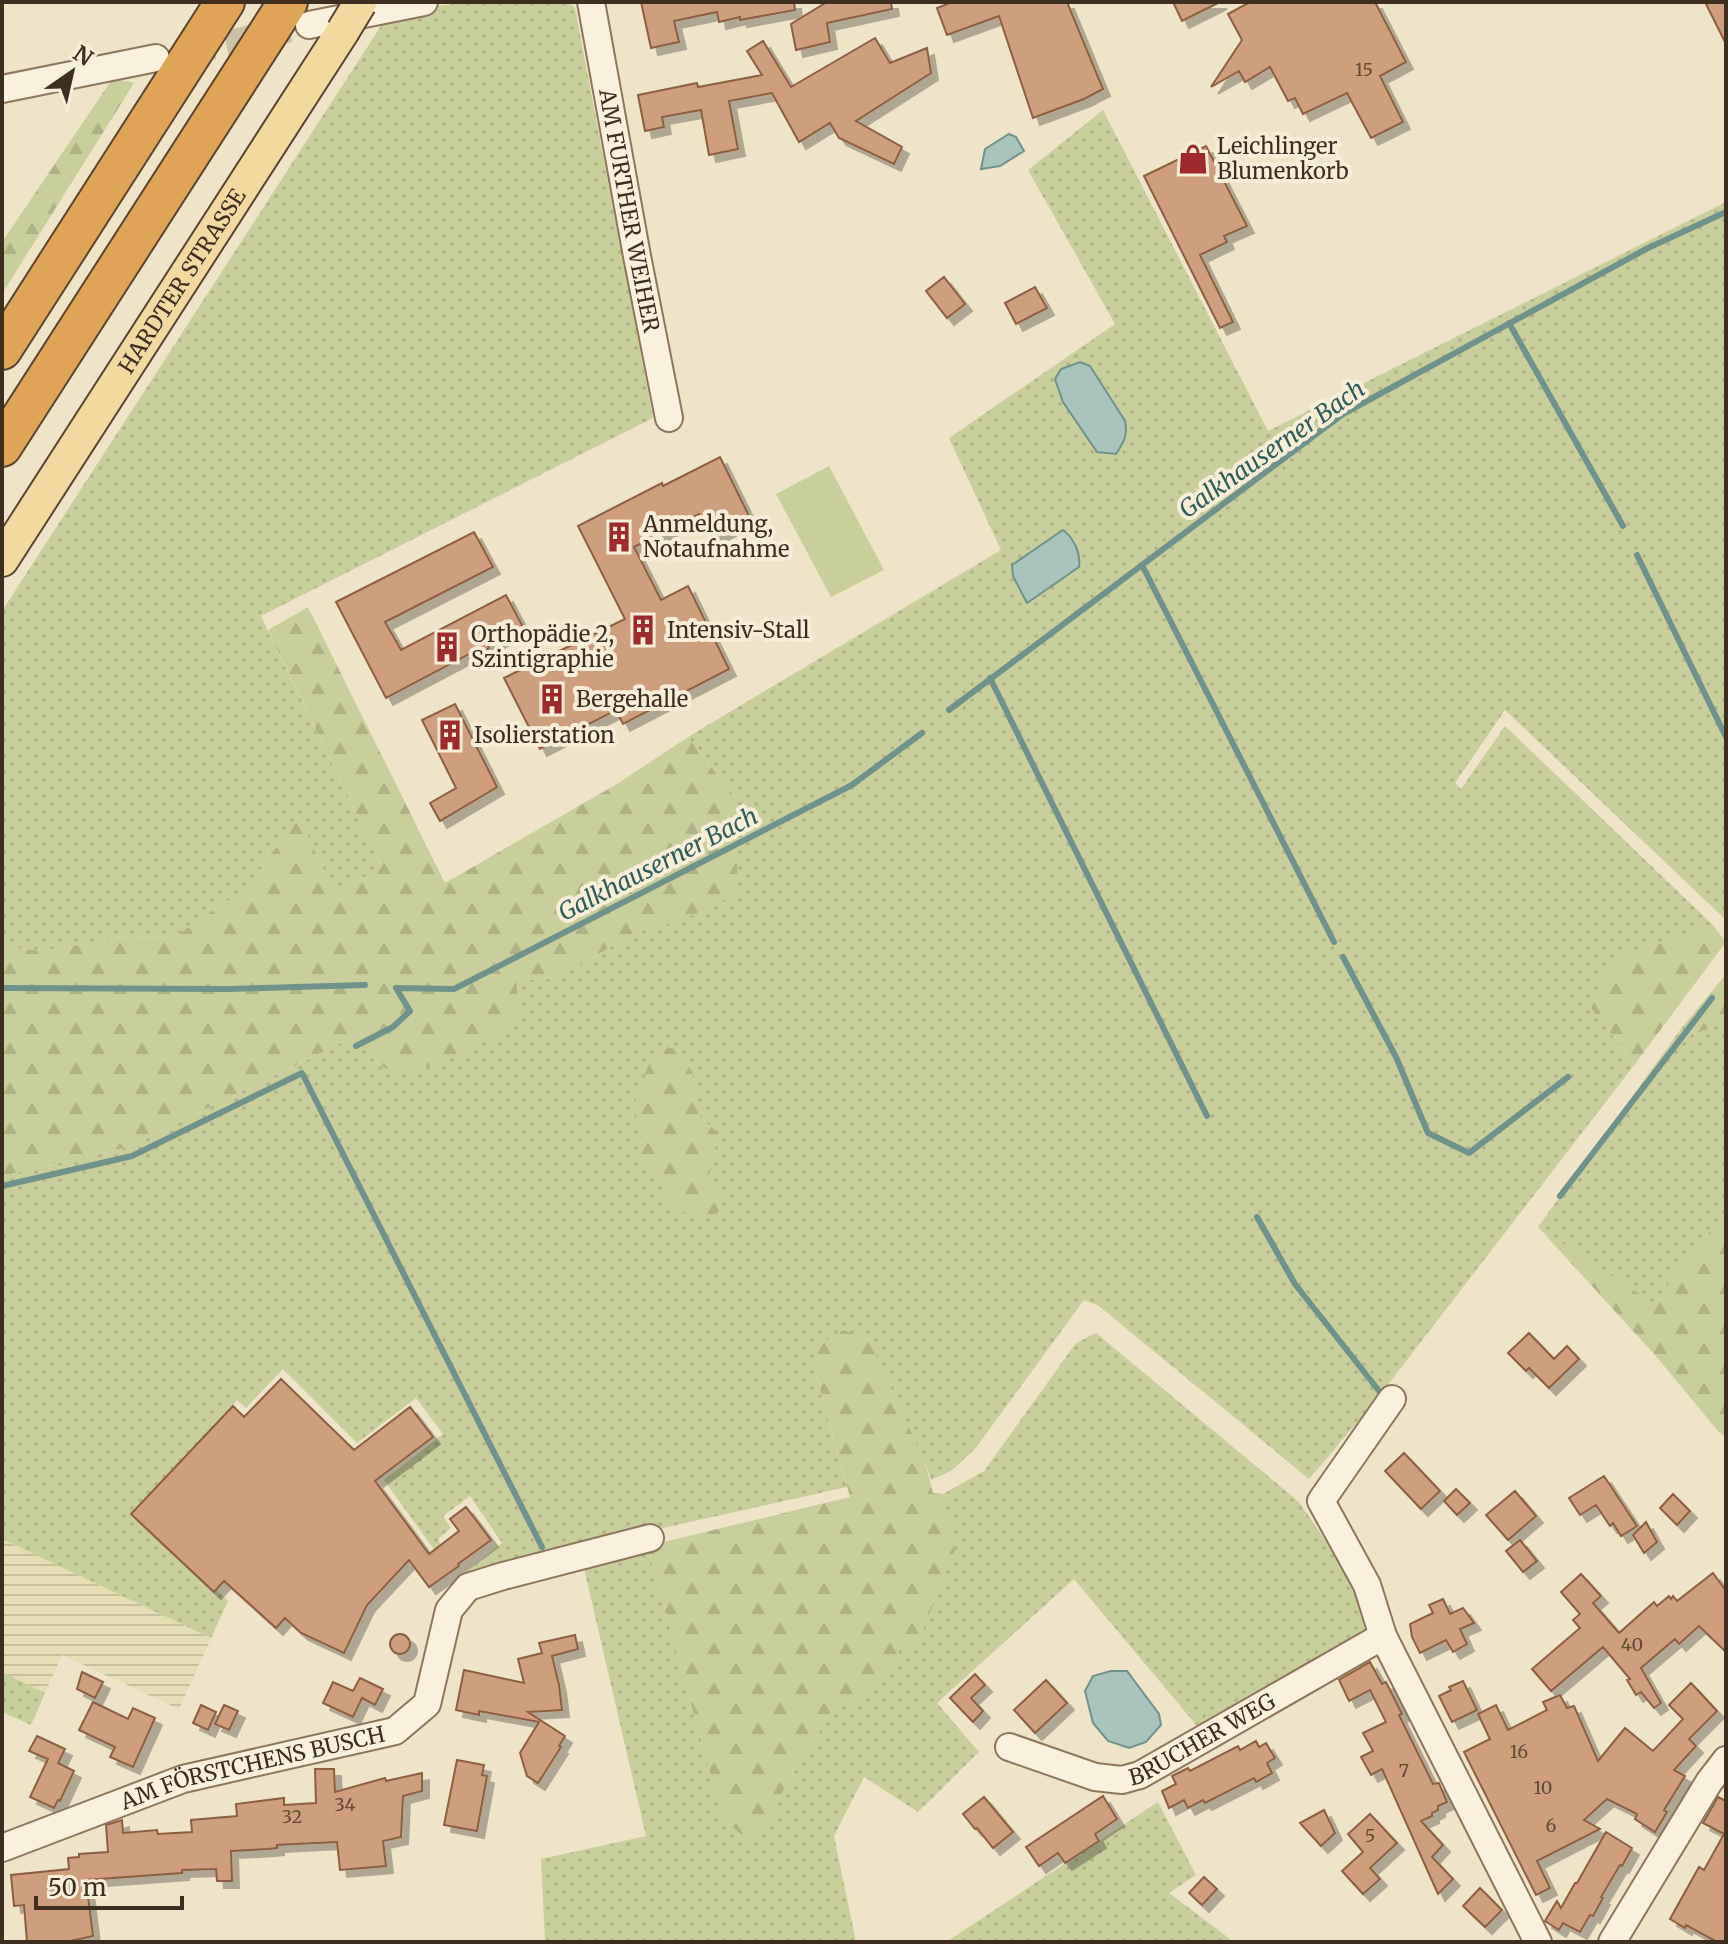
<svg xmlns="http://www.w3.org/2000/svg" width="1728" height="1944" font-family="Merriweather,serif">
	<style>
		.farmland { fill: url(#farmland-rules) }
		.grass { fill: url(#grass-dots) }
		.forest { fill: url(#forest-firs) }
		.pitch { fill: #c9cf9b }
		.water { fill: #a9c4bc; stroke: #6f938a; stroke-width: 2 }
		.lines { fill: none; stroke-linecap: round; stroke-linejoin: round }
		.stream { stroke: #6f938a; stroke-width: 6 }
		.building { fill: #cf9f7d; stroke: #8d5f41; stroke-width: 2; filter: url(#shadow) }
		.minor-tunnel { stroke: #ccc0a6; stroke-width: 26; stroke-dasharray: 26 13; stroke-linecap: butt }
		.minor-casing { stroke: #8d765c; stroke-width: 30 }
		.major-casing { stroke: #5b4430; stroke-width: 36 }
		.highway-casing { stroke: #5b4430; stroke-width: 42 }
		.minor { stroke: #faf1dc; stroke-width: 26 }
		.major { stroke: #f3d9a0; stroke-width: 32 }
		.highway { stroke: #e0a458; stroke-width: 38 }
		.major-bridge-casing { stroke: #5b4430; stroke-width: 36; stroke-linecap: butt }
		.major-bridge { stroke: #f3d9a0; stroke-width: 32 }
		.labels { text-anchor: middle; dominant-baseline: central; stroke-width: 8; stroke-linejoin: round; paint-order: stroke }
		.number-label { font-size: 18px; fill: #624a37 }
		.poi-label { font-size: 22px; fill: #3d2e20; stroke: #f7eed8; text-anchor: start }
		.street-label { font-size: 22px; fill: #3d2e20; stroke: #f7eed8 }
		.water-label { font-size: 24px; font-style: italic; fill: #2f5d5a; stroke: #f7eed8 }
	</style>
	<defs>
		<pattern id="farmland-rules" width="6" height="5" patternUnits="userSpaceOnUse" patternTransform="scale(2)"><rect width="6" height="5" fill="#e6deb5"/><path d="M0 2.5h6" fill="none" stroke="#c6bf9b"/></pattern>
		<pattern id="grass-dots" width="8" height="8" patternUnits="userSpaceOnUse" patternTransform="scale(2)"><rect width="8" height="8" fill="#c9cf9b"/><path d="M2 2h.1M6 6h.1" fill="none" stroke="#aeb285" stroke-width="1.8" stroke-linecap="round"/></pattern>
		<pattern id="forest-firs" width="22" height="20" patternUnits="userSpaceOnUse" patternTransform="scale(2)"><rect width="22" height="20" fill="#c9cf9b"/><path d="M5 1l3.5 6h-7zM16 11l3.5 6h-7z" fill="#aeb285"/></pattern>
		<filter id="shadow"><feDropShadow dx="7" dy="7" stdDeviation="0" flood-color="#0004"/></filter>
	</defs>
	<rect width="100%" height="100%" fill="#f0e4c8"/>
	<path class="farmland" d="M 2,1539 L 211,1638 L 179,1709 L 62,1655 L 45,1693 L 2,1672 Z"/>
	<path class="grass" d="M 469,2 L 568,2 L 575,8 L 653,418 L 261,616 L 382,867 L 335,894 L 299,818 L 287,837 L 269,855 L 251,886 L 195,922 L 174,938 L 121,937 L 44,951 L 2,947 L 2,611 L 390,12 Z
		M 1103,110 L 1268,431 L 1726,202 L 1726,920 L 1505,710 L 1455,783 L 1461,789 L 1505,726 L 1712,924 L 1665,942 L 1607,961 L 1591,1008 L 1635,1064 L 1373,1404 L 1309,1479 L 1099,1306 L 1084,1300 L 975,1449 L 951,1471 L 931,1480 L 925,1462 L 816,1374 L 847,1487 L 538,1556 L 467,1579 L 463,1574 L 502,1543 L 470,1496 L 443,1516 L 451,1528 L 438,1539 L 442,1548 L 436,1552 L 384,1480 L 443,1434 L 416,1398 L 357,1443 L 283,1369 L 246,1408 L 237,1400 L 134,1514 L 228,1601 L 211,1638 L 2,1539 L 2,1176 L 128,1147 L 355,1036 L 378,1065 L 519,1008 L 515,981 L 558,978 L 634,933 L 682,920 L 738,801 L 688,737 L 1001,550 L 949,438 L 1115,324 L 1028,170 Z
		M 1683,1026 L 1695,1034 L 1713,1027 L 1726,1027 L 1726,1211 L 1653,1304 L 1538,1227 Z
		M 1096,1333 L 1299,1502 L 1354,1582 L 1368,1630 L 1198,1727 L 1074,1579 L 937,1703 L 979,1752 L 918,1812 L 864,1777 L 834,1836 L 856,1942 L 545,1942 L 541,1859 L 646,1836 L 583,1564 L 647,1546 L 723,1818 L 769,1820 L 786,1785 L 832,1711 L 872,1694 L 900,1649 L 919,1639 L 946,1515 L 943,1494 L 984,1471 L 1076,1343 Z
		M 2,1672 L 45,1693 L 31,1725 L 2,1712 Z
		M 1158,1802 L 1196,1875 L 1169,1893 L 1234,1942 L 946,1942 Z"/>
	<path class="forest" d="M 113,78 L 134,83 L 2,294 L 2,242 Z
		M 308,607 L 445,883 L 617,784 L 688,737 L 738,801 L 737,894 L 682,920 L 634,933 L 558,978 L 516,981 L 519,1008 L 514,1026 L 454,1058 L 401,1075 L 378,1065 L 355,1036 L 128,1147 L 2,1176 L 2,947 L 44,951 L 121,937 L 174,938 L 195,922 L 251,886 L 269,855 L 287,837 L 299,817 L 335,894 L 382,867 L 268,630 Z
		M 1712,924 L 1726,942 L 1635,1064 L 1591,1008 L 1607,960 L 1665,942 Z
		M 1726,974 L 1726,1027 L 1713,1027 L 1695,1034 L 1683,1026 Z
		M 663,1046 L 678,1050 L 693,1073 L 691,1088 L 698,1101 L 701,1118 L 719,1134 L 714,1145 L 717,1152 L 708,1177 L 719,1193 L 719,1211 L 715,1214 L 689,1216 L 668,1201 L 660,1181 L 634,1160 L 645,1132 L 633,1109 L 638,1094 L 645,1082 L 645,1073 L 650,1063 Z
		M 1726,1211 L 1726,1438 L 1718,1431 L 1654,1354 L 1538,1227 L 1653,1303 Z
		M 843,1330 L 869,1340 L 925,1462 L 933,1493 L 943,1494 L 955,1550 L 919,1639 L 900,1650 L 872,1694 L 832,1711 L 786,1785 L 769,1820 L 748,1840 L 723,1819 L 647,1546 L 850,1497 L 816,1374 L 818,1346 Z"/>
	<path class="pitch" d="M 829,466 L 884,570 L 831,597 L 776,494 Z"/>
	<path class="water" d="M 1009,134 L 1016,137 L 1024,151 L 1000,166 L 981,169 L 985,149 Z
		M 1080,362 L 1090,366 L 1125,421 C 1128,435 1124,442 1116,454 L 1097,452 L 1063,402 L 1055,379 L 1061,369 Z
		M 1063,530 C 1074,538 1081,554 1079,567 L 1027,603 L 1013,576 L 1012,565 Z
		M 1111,1671 L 1127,1671 L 1159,1714 L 1161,1725 L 1146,1742 L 1129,1748 L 1108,1741 L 1093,1723 L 1085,1691 L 1093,1676 Z"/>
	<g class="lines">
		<path class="stream" d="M 1509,323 L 1623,526
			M 1637,555 L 1726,737
			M 1142,565 L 1334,942
			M 990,678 L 1207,1116
			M 949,710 L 1343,414 L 1648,248 L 1726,212
			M 1343,957 L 1396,1057 L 1428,1133 L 1469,1153 L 1568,1077
			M 2,988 L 227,989 L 365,985
			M 396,988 L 454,989 L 852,785 L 922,733
			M 356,1046 L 393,1027 L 410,1011 L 396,988
			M 2,1186 L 132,1156 L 302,1073 L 542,1547
			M 1560,1196 L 1712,998
			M 1257,1217 L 1295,1284 L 1383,1396"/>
	</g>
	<path class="building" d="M 641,2 L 794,2 L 795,10 L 740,20 L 740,17 L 719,22 L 717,12 L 674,21 L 679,42 L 651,48 Z
		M 827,2 L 891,2 L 892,9 L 827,23 L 830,42 L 796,50 L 791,24 Z
		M 952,2 L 1067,2 L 1103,89 L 1084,99 L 1033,118 L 999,16 L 947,35 L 937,8 Z
		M 1173,2 L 1220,2 L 1182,21 Z
		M 1250,2 L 1375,2 L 1406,62 L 1380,76 L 1403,122 L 1371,138 L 1347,93 L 1303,114 L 1295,98 L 1288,101 L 1270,67 L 1245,82 L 1239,71 L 1211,87 L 1242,40 L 1228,14 Z
		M 1705,2 L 1726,2 L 1726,44 Z
		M 875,38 L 890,63 L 927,48 L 931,73 L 856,121 L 902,147 L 894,164 L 839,138 L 830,123 L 799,142 L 772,93 L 729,101 L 738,149 L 709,155 L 701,110 L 662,117 L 664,127 L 645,131 L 638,95 L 697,83 L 698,87 L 762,75 L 747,51 L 763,41 L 791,87 Z
		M 1206,146 L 1247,226 L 1224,236 L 1227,242 L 1200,255 L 1233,322 L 1220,328 L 1144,176 Z
		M 944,277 L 965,304 L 947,318 L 926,291 Z
		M 1035,287 L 1047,308 L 1016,324 L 1005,303 Z
		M 720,457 L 750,518 L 712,538 L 699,514 L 634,547 L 661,600 L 688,586 L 729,669 L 623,724 L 616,710 L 540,749 L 504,678 L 625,619 L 578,526 L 662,483 L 663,486 Z
		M 474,532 L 493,567 L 385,622 L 401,650 L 506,595 L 523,627 L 488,646 L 489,648 L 471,658 L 469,654 L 386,698 L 336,602 Z
		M 455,704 L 497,787 L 440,821 L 430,803 L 456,788 L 422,720 Z
		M 1529,1333 L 1554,1359 L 1567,1346 L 1579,1359 L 1549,1388 L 1529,1368 L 1526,1371 L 1508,1353 Z
		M 281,1379 L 354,1450 L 410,1407 L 433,1437 L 375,1481 L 429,1554 L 459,1531 L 450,1519 L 466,1507 L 491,1540 L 458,1564 L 459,1566 L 429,1587 L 409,1560 L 367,1605 L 344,1653 L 301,1633 L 285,1618 L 276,1628 L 224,1581 L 214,1592 L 131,1514 L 233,1406 L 244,1417 Z
		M 1404,1453 L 1440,1491 L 1421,1509 L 1385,1471 Z
		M 1604,1476 L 1637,1526 L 1621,1536 L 1613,1523 L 1610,1526 L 1596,1505 L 1580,1515 L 1569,1498 Z
		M 1456,1489 L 1470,1503 L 1457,1515 L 1444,1501 Z
		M 1515,1491 L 1536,1516 L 1508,1540 L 1486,1515 Z
		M 1673,1494 L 1690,1511 L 1677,1525 L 1660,1508 Z
		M 1646,1522 L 1657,1542 L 1644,1553 L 1633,1535 Z
		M 1520,1540 L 1537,1561 L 1523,1572 L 1506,1551 Z
		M 1713,1573 L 1726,1591 L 1726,1652 L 1699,1626 L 1679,1644 L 1675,1639 L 1641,1668 L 1661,1703 L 1654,1708 L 1641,1692 L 1636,1695 L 1627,1680 L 1630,1679 L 1603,1647 L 1551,1691 L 1532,1669 L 1580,1628 L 1573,1620 L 1580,1614 L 1561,1592 L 1581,1574 L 1601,1596 L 1593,1603 L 1619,1633 L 1654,1602 L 1657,1606 L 1669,1596 L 1671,1599 L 1673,1596 L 1677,1601 Z
		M 1443,1599 L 1450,1614 L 1463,1608 L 1474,1623 L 1460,1629 L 1467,1644 L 1453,1652 L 1446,1640 L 1420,1653 L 1412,1637 L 1410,1624 L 1433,1613 L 1429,1605 Z
		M390 1644a10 10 0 1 1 20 0a10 10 0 1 1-20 0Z
		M 575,1635 L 578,1649 L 552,1656 L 559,1685 L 562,1710 L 528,1712 L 565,1736 L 559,1746 L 561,1747 L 538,1783 L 527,1776 L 520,1753 L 539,1722 L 479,1711 L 479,1715 L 456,1710 L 464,1670 L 524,1683 L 518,1659 L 542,1653 L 539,1643 Z
		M 1370,1662 L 1382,1684 L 1386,1682 L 1402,1714 L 1399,1715 L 1433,1784 L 1439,1783 L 1447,1802 L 1438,1806 L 1438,1810 L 1432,1813 L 1432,1816 L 1421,1821 L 1443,1845 L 1432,1857 L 1453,1879 L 1438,1894 L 1382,1769 L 1371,1775 L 1361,1757 L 1373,1751 L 1363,1733 L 1386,1722 L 1370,1690 L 1349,1701 L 1339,1680 Z
		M 82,1672 L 103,1682 L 95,1698 L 77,1689 Z
		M 975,1674 L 985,1685 L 971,1698 L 983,1711 L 973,1722 L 950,1698 Z
		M 360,1678 L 383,1689 L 375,1705 L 362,1698 L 353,1717 L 323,1703 L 333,1682 L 353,1691 Z
		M 1046,1680 L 1067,1703 L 1035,1733 L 1014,1710 Z
		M 1463,1681 L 1477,1710 L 1452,1722 L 1439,1696 L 1451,1690 L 1449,1687 Z
		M 1691,1683 L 1717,1711 L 1689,1739 L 1696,1746 L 1674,1770 L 1685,1776 L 1664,1810 L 1667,1812 L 1655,1832 L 1635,1819 L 1637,1814 L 1607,1799 L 1584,1820 L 1600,1829 L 1537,1861 L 1550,1888 L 1536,1895 L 1464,1752 L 1490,1739 L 1478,1714 L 1496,1705 L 1508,1730 L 1547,1710 L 1543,1702 L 1560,1695 L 1567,1708 L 1574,1706 L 1598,1761 L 1625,1728 L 1653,1751 L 1683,1719 L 1669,1705 Z
		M 93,1702 L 128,1719 L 133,1708 L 155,1718 L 133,1767 L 110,1757 L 115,1747 L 79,1730 Z
		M 201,1705 L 216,1712 L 208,1730 L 193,1723 Z
		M 224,1705 L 238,1711 L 229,1730 L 215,1724 Z
		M 37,1736 L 65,1749 L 58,1763 L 74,1771 L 60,1801 L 58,1800 L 54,1808 L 30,1797 L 48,1759 L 29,1751 Z
		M 1256,1741 L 1259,1747 L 1266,1743 L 1275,1758 L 1267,1763 L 1272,1773 L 1256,1782 L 1254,1778 L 1205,1803 L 1203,1800 L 1188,1808 L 1184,1800 L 1169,1808 L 1162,1791 L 1176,1784 L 1172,1776 L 1188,1768 L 1190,1771 L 1238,1746 L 1240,1750 Z
		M 457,1760 L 484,1765 L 482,1775 L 487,1776 L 477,1831 L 444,1825 Z
		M 315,1769 L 334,1769 L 335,1792 L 385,1778 L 386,1781 L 422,1773 L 422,1791 L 403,1796 L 401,1837 L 383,1841 L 386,1866 L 340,1870 L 337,1842 L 295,1844 L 277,1845 L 277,1848 L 268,1849 L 231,1851 L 232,1881 L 217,1881 L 216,1869 L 182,1870 L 182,1873 L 86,1880 L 93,1936 L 66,1942 L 27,1942 L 24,1905 L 14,1906 L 11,1875 L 69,1869 L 68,1858 L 79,1857 L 79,1854 L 108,1852 L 106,1825 L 119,1821 L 122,1820 L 123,1833 L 157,1830 L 158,1834 L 192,1832 L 191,1820 L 237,1816 L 236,1804 L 284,1798 L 284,1805 L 316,1803 Z
		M 1103,1796 L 1117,1819 L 1095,1834 L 1099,1841 L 1065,1863 L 1058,1853 L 1039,1866 L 1026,1847 Z
		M 984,1797 L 1013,1832 L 993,1848 L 977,1828 L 975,1829 L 963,1814 Z
		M 1718,1797 L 1726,1801 L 1726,1942 L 1717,1942 L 1686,1925 L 1685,1928 L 1670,1919 L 1699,1867 L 1704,1870 L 1724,1834 L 1703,1823 Z
		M 1324,1810 L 1335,1833 L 1321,1846 L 1300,1823 Z
		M 1370,1814 L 1397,1843 L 1370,1868 L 1380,1879 L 1363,1894 L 1342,1871 L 1363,1852 L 1348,1834 Z
		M 1606,1832 L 1632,1848 L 1622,1866 L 1620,1865 L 1601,1897 L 1603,1898 L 1593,1916 L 1590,1915 L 1580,1932 L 1563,1923 L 1559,1930 L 1545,1921 L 1557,1901 L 1561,1908 L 1575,1883 L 1577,1883 Z
		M 1204,1877 L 1217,1889 L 1202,1905 L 1189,1893 Z
		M 1480,1888 L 1502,1910 L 1485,1927 L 1463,1906 Z"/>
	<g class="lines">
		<path class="minor-tunnel" d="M 188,52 L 309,25"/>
		<g class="minor-casing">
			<g id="minor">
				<path id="s1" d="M 591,2 L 637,256 L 669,418"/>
				<path d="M 309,25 L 424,2"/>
				<path d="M 2,89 L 156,58"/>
				<path d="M 1383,1636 L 1367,1585 L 1321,1501 L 1392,1399"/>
				<path id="s2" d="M 1009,1747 L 1095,1777 L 1122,1780 L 1140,1775 L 1383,1636 L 1538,1942"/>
				<path id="s3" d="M 2,1848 L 183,1779 L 395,1731 L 427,1704 L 449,1610 L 468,1587 L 503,1576 L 650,1538"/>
				<path d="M 1612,1942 L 1709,1782 L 1726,1760"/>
			</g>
		</g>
		<g class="major-casing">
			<g id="major">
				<path id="s4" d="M 2,560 L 343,31"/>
			</g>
		</g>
		<g class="highway-casing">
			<path id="highway" d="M 2,350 L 225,2
				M 2,447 L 288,2"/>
		</g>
		<use href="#minor" class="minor"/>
		<use href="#major" class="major"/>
		<use href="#highway" class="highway"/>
		<g class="major-bridge-casing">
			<path id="major-bridge" d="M 343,31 L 360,3"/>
		</g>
		<use href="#major-bridge" class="major-bridge"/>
	</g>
	<defs>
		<g id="shop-bare" transform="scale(2.4)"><path d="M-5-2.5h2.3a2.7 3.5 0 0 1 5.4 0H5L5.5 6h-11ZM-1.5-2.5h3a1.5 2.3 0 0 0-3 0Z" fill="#9e2a2b" stroke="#f7eed8" stroke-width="2.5" paint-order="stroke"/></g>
		<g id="building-bare" transform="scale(2.4)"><path d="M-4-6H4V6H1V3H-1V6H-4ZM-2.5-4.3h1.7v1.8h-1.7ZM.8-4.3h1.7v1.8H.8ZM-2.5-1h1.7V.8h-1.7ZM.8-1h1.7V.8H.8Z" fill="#9e2a2b" stroke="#f7eed8" stroke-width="2.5" paint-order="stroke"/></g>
	</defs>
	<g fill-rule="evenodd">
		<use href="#shop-bare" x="1193" y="159"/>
		<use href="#building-bare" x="619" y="537"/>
		<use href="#building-bare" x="643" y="630"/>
		<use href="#building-bare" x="447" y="647"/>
		<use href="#building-bare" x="552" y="699"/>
		<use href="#building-bare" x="450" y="735"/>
	</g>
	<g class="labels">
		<g class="number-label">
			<text x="1364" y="69">15</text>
			<text x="1632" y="1644">40</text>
			<text x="1519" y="1751">16</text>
			<text x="1404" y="1770">7</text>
			<text x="1543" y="1787">10</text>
			<text x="345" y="1804">34</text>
			<text x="292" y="1816">32</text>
			<text x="1551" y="1825">6</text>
			<text x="1370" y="1835">5</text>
		</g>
		<g class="poi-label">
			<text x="1217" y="146">Leichlinger<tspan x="1217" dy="25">Blumenkorb</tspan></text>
			<text x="643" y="524">Anmeldung,<tspan x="643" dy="25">Notaufnahme</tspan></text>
			<text x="667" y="630">Intensiv-Stall</text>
			<text x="471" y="634">Orthopädie 2,<tspan x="471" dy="25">Szintigraphie</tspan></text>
			<text x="576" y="699">Bergehalle</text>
			<text x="474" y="735">Isolierstation</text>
		</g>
		<g class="street-label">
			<text stroke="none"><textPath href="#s1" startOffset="212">AM FURTHER WEIHER</textPath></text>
			<text stroke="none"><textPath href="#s4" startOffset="332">HARDTER STRASSE</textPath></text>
			<text stroke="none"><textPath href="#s2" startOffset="208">BRUCHER WEG</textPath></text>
			<text stroke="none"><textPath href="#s3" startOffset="264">AM FÖRSTCHENS BUSCH</textPath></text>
		</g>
		<g class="water-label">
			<text transform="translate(1272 449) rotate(-35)">Galkhauserner Bach</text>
			<text transform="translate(658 864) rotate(-27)">Galkhauserner Bach</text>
		</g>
	</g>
	<rect width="1728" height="1944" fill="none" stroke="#3d2e20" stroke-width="8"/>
	<g transform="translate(72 72) rotate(34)" stroke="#f7eed8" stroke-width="6" paint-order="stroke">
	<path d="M0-6L14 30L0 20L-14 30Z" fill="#3d2e20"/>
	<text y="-12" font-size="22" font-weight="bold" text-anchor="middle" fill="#3d2e20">N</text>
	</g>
	<path d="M36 1896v12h146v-12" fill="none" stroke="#3d2e20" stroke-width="4"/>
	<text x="48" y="1896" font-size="24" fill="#3d2e20" stroke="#f7eed8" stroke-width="6" paint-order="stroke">50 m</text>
</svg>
